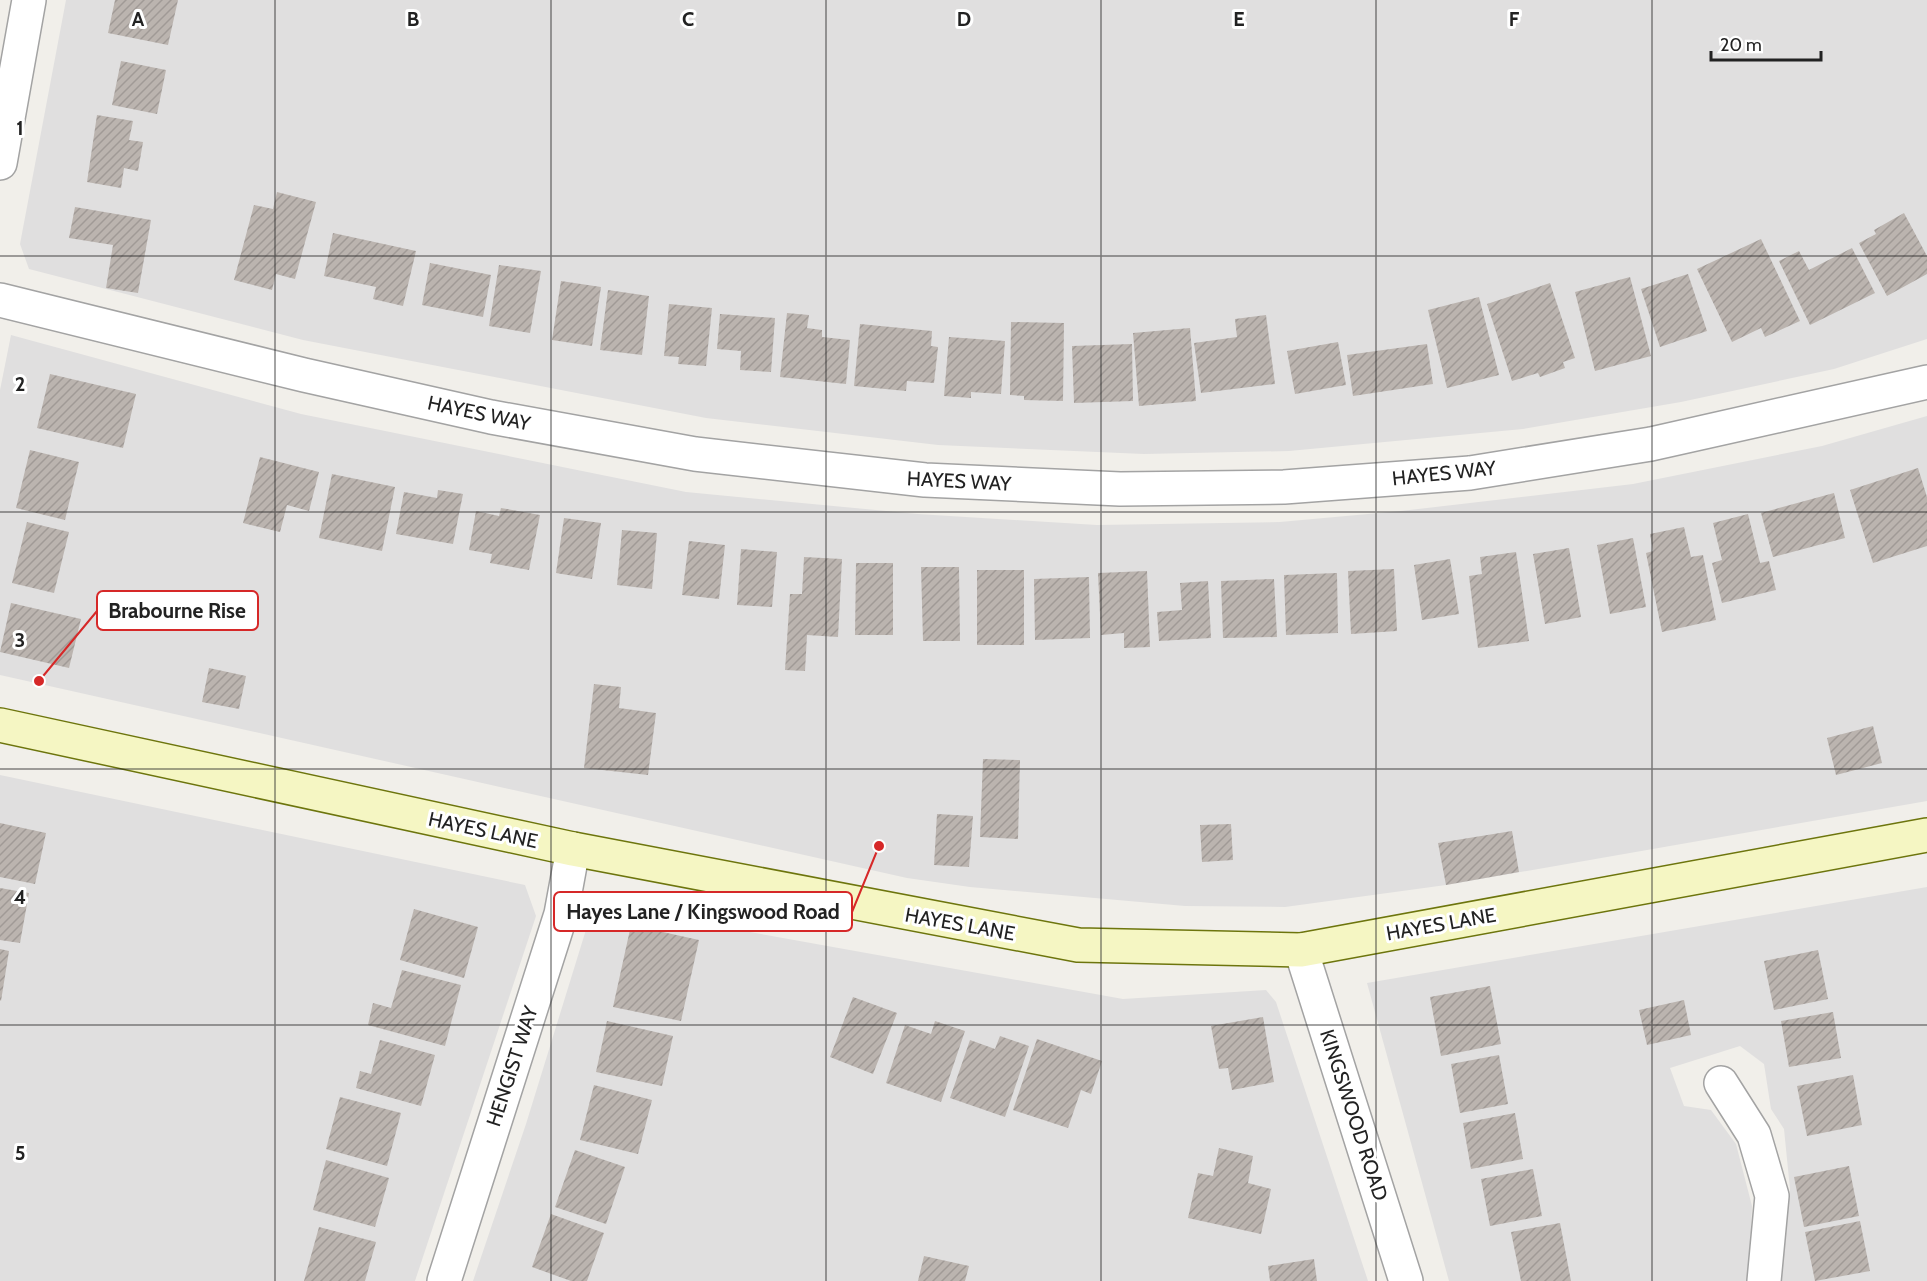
<svg xmlns="http://www.w3.org/2000/svg" width="1927" height="1281" font-family="Cabin,sans-serif">
	<style>
		.residential { fill: #e0dfdf }
		.building { fill: url(#building-hatch) }
		.lines { fill: none; stroke-linecap: round; stroke-linejoin: round }
		.minor-casing { stroke: #a3a3a3; stroke-width: 36 }
		.secondary-casing { stroke: #6d750d; stroke-width: 36 }
		.minor { stroke: #fff; stroke-width: 33 }
		.secondary { stroke: #f5f6c3; stroke-width: 33 }
		.grid { fill: none; stroke: #222; stroke-width: 1.5; stroke-opacity: 0.55 }
		.labels { text-anchor: middle; dominant-baseline: central; stroke-width: 6; stroke-linejoin: round; paint-order: stroke }
		.street-label { font-size: 20px; fill: #222; stroke: #fff }
		.grid-label { font-size: 20px; text-anchor: middle; font-weight: bold; fill: #222; stroke: #fff; stroke-width: 6; stroke-linejoin: round; paint-order: stroke }
		.leader { fill: none; stroke: #d62828; stroke-width: 2 }
		.callout-dot { fill: #d62828; stroke: #fff; stroke-width: 2 }
		.callout { fill: #fff; stroke: #d62828; stroke-width: 2 }
		.callout-label { font-size: 21px; text-anchor: middle; font-weight: bold; fill: #222 }
	</style>
	<defs>
		<pattern id="building-hatch" width="6" height="6" patternUnits="userSpaceOnUse" patternTransform="scale(1.5)"><rect width="6" height="6" fill="#bbb4af"/><path d="M-1 1l2-2M0 6l6-6M5 7l2-2" fill="none" stroke="#a09a96"/></pattern>
	</defs>
	<rect width="100%" height="100%" fill="#f1efea"/>
	<path class="residential" d="M 66,0 L 1927,0 L 1927,339 L 1834,369 L 1681,402 L 1523,429 L 1289,451 L 1144,454 L 938,445 L 706,418 L 303,340 L 29,269 L 20,244 Z
		M 11,335 L 301,414 L 686,492 L 918,514 L 1097,525 L 1280,522 L 1401,511 L 1633,484 L 1822,446 L 1927,416 L 1927,801 L 1446,885 L 1285,907 L 1185,906 L 970,887 L 907,878 L 0,675 L 0,390 Z
		M 0,775 L 525,885 L 536,916 L 415,1281 L 0,1281 Z
		M 1927,887 L 1927,1281 L 1781,1281 L 1790,1189 L 1784,1129 L 1771,1109 L 1764,1064 L 1740,1046 L 1670,1068 L 1684,1106 L 1711,1110 L 1736,1144 L 1752,1206 L 1749,1281 L 1449,1281 L 1367,983 Z
		M 611,907 L 1123,999 L 1266,990 L 1276,1002 L 1368,1281 L 473,1281 L 526,1124 L 589,920 Z"/>
	<path class="building" d="M 115,0 L 178,0 L 168,45 L 108,33 Z
		M 121,61 L 166,70 L 157,114 L 112,105 Z
		M 97,115 L 133,121 L 129,140 L 143,142 L 138,171 L 124,168 L 121,188 L 87,182 Z
		M 277,192 L 316,202 L 295,279 L 276,274 L 272,290 L 234,280 L 254,205 L 273,209 Z
		M 75,207 L 151,220 L 138,293 L 106,288 L 113,245 L 69,238 Z
		M 1904,213 L 1927,256 L 1927,274 L 1887,296 L 1859,243 L 1876,234 L 1874,230 Z
		M 333,233 L 416,251 L 403,306 L 373,299 L 376,287 L 324,276 Z
		M 1761,239 L 1800,321 L 1765,337 L 1761,328 L 1732,342 L 1697,269 Z
		M 1852,248 L 1875,293 L 1810,325 L 1779,261 L 1799,251 L 1809,270 Z
		M 430,263 L 491,275 L 483,317 L 422,305 Z
		M 499,265 L 541,271 L 530,333 L 489,326 Z
		M 1688,274 L 1707,331 L 1660,347 L 1641,289 Z
		M 1630,277 L 1651,356 L 1595,371 L 1575,292 Z
		M 561,281 L 601,287 L 592,346 L 552,340 Z
		M 1550,283 L 1575,358 L 1563,362 L 1565,368 L 1540,377 L 1538,373 L 1512,381 L 1487,304 Z
		M 608,290 L 649,296 L 642,355 L 600,350 Z
		M 1479,297 L 1499,375 L 1447,388 L 1428,310 Z
		M 669,304 L 712,308 L 706,366 L 678,364 L 679,357 L 664,356 Z
		M 787,313 L 809,315 L 807,328 L 822,330 L 822,337 L 850,340 L 846,384 L 780,377 Z
		M 720,314 L 775,318 L 771,372 L 740,370 L 741,351 L 717,349 Z
		M 1266,315 L 1275,384 L 1201,393 L 1194,343 L 1237,337 L 1235,319 Z
		M 1011,322 L 1064,323 L 1063,401 L 1024,400 L 1024,396 L 1010,395 Z
		M 860,324 L 932,331 L 931,346 L 938,347 L 934,383 L 907,381 L 906,391 L 854,386 Z
		M 1190,328 L 1196,401 L 1139,406 L 1133,333 Z
		M 949,337 L 1005,341 L 1001,394 L 971,392 L 971,398 L 944,396 Z
		M 1338,342 L 1346,385 L 1295,394 L 1287,351 Z
		M 1132,344 L 1133,401 L 1074,403 L 1072,346 Z
		M 1427,344 L 1433,384 L 1353,396 L 1347,355 Z
		M 50,374 L 136,394 L 123,448 L 37,428 Z
		M 30,450 L 79,462 L 65,520 L 16,508 Z
		M 260,457 L 319,472 L 309,511 L 287,505 L 280,532 L 243,523 Z
		M 1918,468 L 1927,497 L 1927,546 L 1873,563 L 1850,490 Z
		M 332,474 L 395,487 L 382,551 L 319,538 Z
		M 438,490 L 463,494 L 453,544 L 396,534 L 404,492 L 437,498 Z
		M 1834,493 L 1845,538 L 1773,557 L 1761,513 Z
		M 501,508 L 540,515 L 529,570 L 490,563 L 492,554 L 469,550 L 476,511 L 499,516 Z
		M 1748,514 L 1760,563 L 1769,561 L 1776,590 L 1722,603 L 1712,563 L 1722,560 L 1713,523 Z
		M 564,518 L 601,523 L 592,579 L 556,573 Z
		M 27,522 L 69,532 L 54,593 L 12,583 Z
		M 1684,527 L 1691,557 L 1703,555 L 1716,620 L 1662,632 L 1646,553 L 1653,551 L 1650,534 Z
		M 622,530 L 657,533 L 652,589 L 617,585 Z
		M 1633,538 L 1646,607 L 1610,614 L 1597,545 Z
		M 689,541 L 725,545 L 719,599 L 682,595 Z
		M 1569,548 L 1581,617 L 1545,624 L 1533,554 Z
		M 741,549 L 777,552 L 772,607 L 737,605 Z
		M 1516,552 L 1529,641 L 1478,648 L 1469,576 L 1482,574 L 1480,557 Z
		M 804,557 L 842,559 L 838,637 L 807,635 L 805,671 L 785,670 L 790,594 L 802,594 Z
		M 1450,559 L 1459,614 L 1422,620 L 1414,565 Z
		M 856,563 L 893,563 L 893,635 L 855,635 Z
		M 921,567 L 959,567 L 960,641 L 923,641 Z
		M 1394,569 L 1397,631 L 1351,634 L 1348,571 Z
		M 977,570 L 1024,570 L 1024,645 L 977,645 Z
		M 1147,571 L 1150,647 L 1124,648 L 1124,633 L 1101,635 L 1098,573 Z
		M 1337,573 L 1338,633 L 1286,635 L 1284,575 Z
		M 1089,577 L 1090,638 L 1035,640 L 1034,579 Z
		M 1274,579 L 1277,637 L 1223,638 L 1221,581 Z
		M 1208,581 L 1211,638 L 1159,641 L 1157,612 L 1182,610 L 1180,583 Z
		M 11,603 L 81,619 L 69,668 L 0,652 Z
		M 209,668 L 246,676 L 239,709 L 202,702 Z
		M 594,684 L 621,687 L 619,708 L 656,713 L 648,775 L 584,768 Z
		M 1873,726 L 1882,763 L 1836,775 L 1827,738 Z
		M 983,759 L 1020,760 L 1018,839 L 980,837 Z
		M 937,814 L 973,816 L 969,867 L 934,865 Z
		M 0,823 L 46,833 L 35,884 L 0,877 Z
		M 1231,824 L 1233,860 L 1202,862 L 1200,825 Z
		M 1512,831 L 1519,872 L 1446,885 L 1438,843 Z
		M 0,888 L 29,893 L 20,943 L 0,940 Z
		M 414,909 L 478,927 L 464,978 L 400,960 Z
		M 631,925 L 699,940 L 681,1021 L 613,1007 Z
		M 0,949 L 9,951 L 1,1001 L 0,1000 Z
		M 1818,950 L 1828,999 L 1774,1010 L 1764,961 Z
		M 402,970 L 461,985 L 445,1046 L 368,1025 L 373,1003 L 391,1008 Z
		M 1490,986 L 1501,1044 L 1441,1056 L 1430,997 Z
		M 853,997 L 897,1013 L 873,1074 L 830,1057 Z
		M 1684,1000 L 1691,1035 L 1647,1045 L 1639,1010 Z
		M 1833,1012 L 1841,1058 L 1789,1067 L 1781,1021 Z
		M 1263,1017 L 1274,1082 L 1232,1090 L 1228,1068 L 1219,1069 L 1211,1026 Z
		M 607,1021 L 673,1036 L 662,1086 L 596,1072 Z
		M 935,1021 L 965,1031 L 941,1102 L 886,1083 L 905,1025 L 931,1034 Z
		M 1000,1036 L 1029,1046 L 1005,1117 L 950,1098 L 970,1040 L 995,1049 Z
		M 1037,1039 L 1102,1061 L 1091,1094 L 1081,1090 L 1068,1128 L 1013,1110 Z
		M 380,1040 L 435,1055 L 421,1106 L 356,1088 L 360,1071 L 371,1074 Z
		M 1499,1055 L 1508,1104 L 1460,1113 L 1451,1064 Z
		M 1853,1075 L 1862,1125 L 1807,1136 L 1797,1086 Z
		M 594,1085 L 652,1100 L 638,1154 L 580,1140 Z
		M 340,1097 L 401,1113 L 387,1166 L 326,1149 Z
		M 1515,1113 L 1523,1159 L 1471,1169 L 1463,1123 Z
		M 1219,1148 L 1253,1156 L 1248,1183 L 1271,1189 L 1261,1234 L 1188,1218 L 1198,1173 L 1213,1176 Z
		M 575,1150 L 625,1167 L 606,1224 L 555,1207 Z
		M 326,1160 L 389,1178 L 375,1227 L 313,1210 Z
		M 1849,1166 L 1859,1216 L 1804,1227 L 1794,1177 Z
		M 1533,1169 L 1542,1216 L 1490,1226 L 1481,1179 Z
		M 551,1214 L 604,1233 L 587,1281 L 571,1281 L 532,1267 Z
		M 1860,1221 L 1870,1271 L 1815,1281 L 1805,1232 Z
		M 1560,1223 L 1571,1281 L 1521,1281 L 1511,1232 Z
		M 319,1227 L 376,1242 L 365,1281 L 304,1281 Z
		M 924,1256 L 969,1266 L 965,1281 L 918,1281 Z
		M 1314,1259 L 1317,1281 L 1270,1281 L 1268,1266 Z"/>
	<g class="lines">
		<g class="minor-casing">
			<path id="minor" d="M 0,163 L 29,0
				M 0,300 L 304,375 L 491,417 L 695,454 L 925,480 L 1120,489 L 1284,487 L 1470,473 L 1651,444 L 1927,382
				M 1301,950 L 1406,1281
				M 1721,1083 L 1754,1135 L 1772,1196 L 1764,1281
				M 444,1281 L 561,914 L 573,849"/>
		</g>
		<g class="secondary-casing">
			<path id="secondary" d="M 0,725 L 573,849 L 1078,945 L 1301,950 L 1927,835"/>
		</g>
		<use href="#minor" class="minor"/>
		<use href="#secondary" class="secondary"/>
	</g>
	<path class="grid" d="M 275,0 L 275,1281M 551,0 L 551,1281M 826,0 L 826,1281M 1101,0 L 1101,1281M 1376,0 L 1376,1281M 1652,0 L 1652,1281M 0,256 L 1927,256M 0,512 L 1927,512M 0,769 L 1927,769M 0,1025 L 1927,1025"/>
	<g class="labels">
		<g class="street-label">
			<text transform="translate(479 413) rotate(12)">HAYES WAY</text>
			<text transform="translate(1444 473) rotate(-6)">HAYES WAY</text>
			<text transform="translate(959 481) rotate(3)">HAYES WAY</text>
			<text transform="translate(483 830) rotate(12)">HAYES LANE</text>
			<text transform="translate(960 924) rotate(10)">HAYES LANE</text>
			<text transform="translate(1441 924) rotate(-10)">HAYES LANE</text>
			<text transform="translate(512 1066) rotate(-72)">HENGIST WAY</text>
			<text transform="translate(1354 1115) rotate(72)">KINGSWOOD ROAD</text>
		</g>
	</g>
	<g class="grid-label">
		<text x="138" y="26">A</text>
		<text x="413" y="26">B</text>
		<text x="688" y="26">C</text>
		<text x="964" y="26">D</text>
		<text x="1239" y="26">E</text>
		<text x="1514" y="26">F</text>
		<text x="20" y="135">1</text>
		<text x="20" y="391">2</text>
		<text x="20" y="647">3</text>
		<text x="20" y="904">4</text>
		<text x="20" y="1160">5</text>
	</g>
	<path class="leader" d="M39 681L97 611M879 846L852 912"/>
	<g class="callout-dot">
		<circle cx="39" cy="681" r="6"/>
		<circle cx="879" cy="846" r="6"/>
	</g>
	<g class="callout">
		<rect x="97" y="591" width="161" height="39" rx="6"/>
		<rect x="554" y="892" width="298" height="39" rx="6"/>
	</g>
	<g class="callout-label">
		<text x="177" y="618">Brabourne Rise</text>
		<text x="703" y="919">Hayes Lane / Kingswood Road</text>
	</g>
	<path d="M1711 51v9h110v-9" fill="none" stroke="#222222" stroke-width="3"/>
	<text x="1720" y="51" font-size="18" fill="#222222" stroke="#ffffff" stroke-width="4.5" paint-order="stroke">20 m</text>
</svg>
